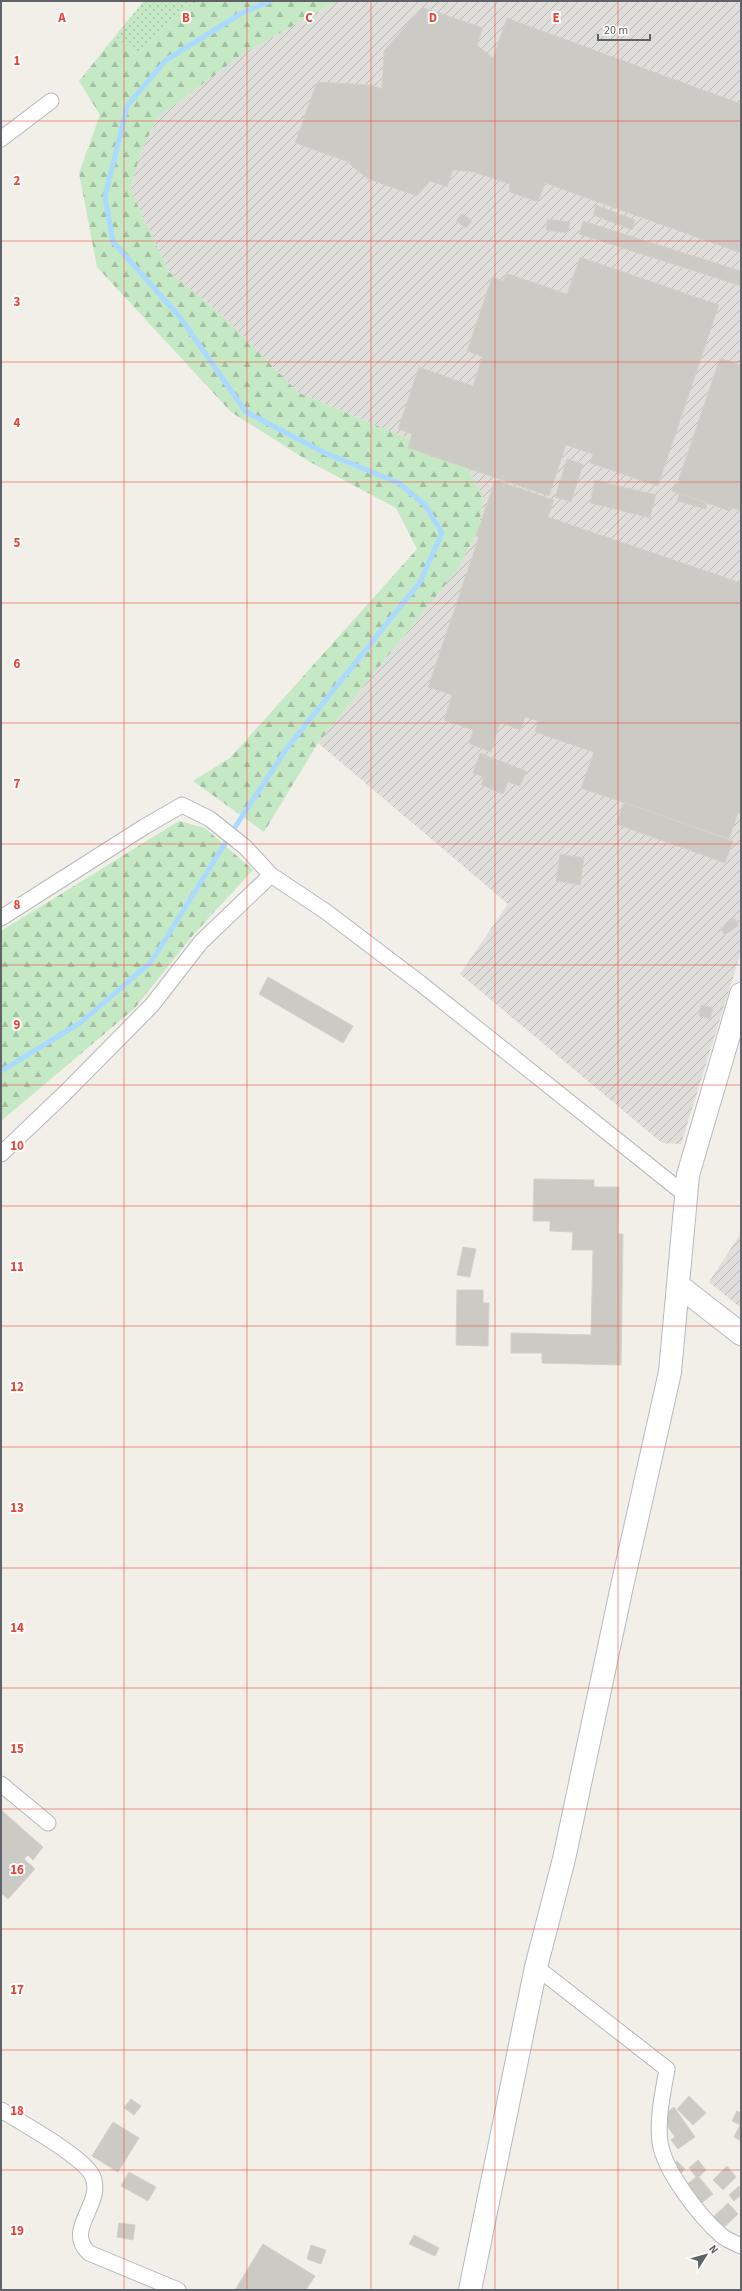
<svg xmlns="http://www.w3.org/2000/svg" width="742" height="2291" font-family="'Source Sans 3',sans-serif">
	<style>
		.industrial { fill: url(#industrial-furrows) }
		.grass { fill: url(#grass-dots) }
		.forest { fill: url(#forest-firs) }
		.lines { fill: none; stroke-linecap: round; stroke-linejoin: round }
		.stream { stroke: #aadaff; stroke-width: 5 }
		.building { fill: #cccac5; stroke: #d6d1c6 }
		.street-casing { stroke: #b5b8bc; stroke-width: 17 }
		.secondary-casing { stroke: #b6babf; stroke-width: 24 }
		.street { stroke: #fff; stroke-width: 15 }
		.secondary { stroke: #fff; stroke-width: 22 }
		.grid { fill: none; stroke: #ea4335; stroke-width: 1; stroke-opacity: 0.55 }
		.grid-label { font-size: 13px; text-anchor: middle; font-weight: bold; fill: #ea4335; stroke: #fff; stroke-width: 4; stroke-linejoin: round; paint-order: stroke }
	</style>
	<defs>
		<pattern id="industrial-furrows" width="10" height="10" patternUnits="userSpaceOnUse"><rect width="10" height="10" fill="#e0deda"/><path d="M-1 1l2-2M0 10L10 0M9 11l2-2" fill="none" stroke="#b9b8b5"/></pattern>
		<pattern id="grass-dots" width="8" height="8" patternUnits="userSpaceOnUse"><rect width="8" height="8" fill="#c5e8c5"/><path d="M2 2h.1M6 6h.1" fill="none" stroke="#a3c0a4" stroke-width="1.8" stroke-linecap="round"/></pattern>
		<pattern id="forest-firs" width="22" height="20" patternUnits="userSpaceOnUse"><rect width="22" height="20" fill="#c5e8c5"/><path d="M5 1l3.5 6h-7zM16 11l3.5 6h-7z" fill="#a3c0a4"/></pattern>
	</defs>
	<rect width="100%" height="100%" fill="#f1efe8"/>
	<path class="industrial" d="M 337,1 L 741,1 L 741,952 L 681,1144 L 662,1143 L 460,974 L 508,904 L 318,743 L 457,570 L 479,529 L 483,495 L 464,462 L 299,393 L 225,318 L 169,272 L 130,189 L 141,152 L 157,118 L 244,53 Z
		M 741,1233 L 741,1308 L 709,1282 Z"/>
	<path class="grass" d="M 144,1 L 199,1 L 178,13 L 137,55 L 115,36 Z"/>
	<path class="forest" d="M 199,1 L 337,1 L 244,53 L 157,118 L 141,152 L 130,189 L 169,272 L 225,318 L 299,393 L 464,462 L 483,495 L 479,529 L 457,570 L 318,743 L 264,832 L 193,781 L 230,758 L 417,549 L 396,508 L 310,462 L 231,412 L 97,267 L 79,173 L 100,115 L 79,81 L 115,36 L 137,55 L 178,13 Z
		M 179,821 L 205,828 L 253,870 L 193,935 L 135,1008 L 1,1121 L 1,931 Z"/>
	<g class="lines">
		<path class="stream" d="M 1,1071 L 80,1023 L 151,962 L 239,821 L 287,748 L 420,582 L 442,533 L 425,505 L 399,483 L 325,453 L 246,412 L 179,316 L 113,242 L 105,197 L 127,106 L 166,60 L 242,13 L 271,1"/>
	</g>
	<path class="building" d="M 422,7 L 483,28 L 477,45 L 493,58 L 507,18 L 741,104 L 741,253 L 545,183 L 538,202 L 509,192 L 510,184 L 473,172 L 453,170 L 447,187 L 430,181 L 417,196 L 368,179 L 346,161 L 295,143 L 317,82 L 372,85 L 382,89 L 384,51 Z
		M 596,205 L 635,220 L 632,230 L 593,215 Z
		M 462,213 L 472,221 L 466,228 L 456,221 Z
		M 547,219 L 570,222 L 568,233 L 546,230 Z
		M 583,221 L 741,271 L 741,286 L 579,234 Z
		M 580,257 L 719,305 L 658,486 L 590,463 L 593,454 L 566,445 L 549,496 L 408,448 L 412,434 L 398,429 L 419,367 L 473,386 L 482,357 L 467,351 L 492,277 L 503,281 L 506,273 L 567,294 Z
		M 720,358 L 741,365 L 741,511 L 730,507 L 729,511 L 672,491 L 675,483 L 677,484 Z
		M 567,459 L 583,464 L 571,502 L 555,497 Z
		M 495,480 L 554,500 L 548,517 L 741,583 L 741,814 L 738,813 L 729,839 L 581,788 L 594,752 L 535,732 L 538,721 L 525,717 L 521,730 L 500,723 L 491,752 L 469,744 L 473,730 L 444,720 L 452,695 L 428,687 L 479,537 L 476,536 Z
		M 595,480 L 656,495 L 650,518 L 590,503 Z
		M 679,494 L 707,502 L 706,509 L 677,501 Z
		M 480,753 L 526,771 L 520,786 L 508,782 L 503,794 L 481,785 L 484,777 L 473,773 Z
		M 624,802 L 733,841 L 725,863 L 616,824 Z
		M 560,854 L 584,858 L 580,885 L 556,881 Z
		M 734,918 L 739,925 L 725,935 L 721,929 Z
		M 268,977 L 353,1026 L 343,1043 L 259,994 Z
		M 701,1005 L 713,1008 L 710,1019 L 699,1016 Z
		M 534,1179 L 594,1180 L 594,1187 L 619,1187 L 618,1234 L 623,1234 L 621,1365 L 542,1363 L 542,1353 L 511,1353 L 511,1333 L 591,1335 L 593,1250 L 572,1250 L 573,1232 L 550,1231 L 550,1221 L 533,1221 Z
		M 463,1247 L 476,1249 L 470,1277 L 457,1275 Z
		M 457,1290 L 483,1290 L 483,1303 L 489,1303 L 488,1346 L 456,1345 Z
		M 1,1810 L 43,1847 L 33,1860 L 28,1855 L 24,1859 L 35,1869 L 8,1899 L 1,1893 Z
		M 689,2096 L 706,2113 L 693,2125 L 677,2109 Z
		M 131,2099 L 141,2106 L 134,2115 L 124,2108 Z
		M 674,2107 L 695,2137 L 678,2149 L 671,2140 L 675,2137 L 661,2117 Z
		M 737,2111 L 741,2113 L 741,2141 L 734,2137 L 740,2125 L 732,2121 Z
		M 113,2122 L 139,2138 L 118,2172 L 92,2156 Z
		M 698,2160 L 706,2170 L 699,2177 L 713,2194 L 699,2205 L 684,2187 L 696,2177 L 689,2168 Z
		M 677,2161 L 685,2169 L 679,2175 L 672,2166 Z
		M 727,2166 L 736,2177 L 723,2190 L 713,2180 Z
		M 129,2172 L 156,2187 L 148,2201 L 121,2186 Z
		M 739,2186 L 741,2195 L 734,2201 L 729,2195 Z
		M 728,2203 L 738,2214 L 720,2231 L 710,2220 Z
		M 119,2223 L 135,2225 L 133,2240 L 117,2237 Z
		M 414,2235 L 439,2248 L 435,2256 L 409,2244 Z
		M 263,2244 L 315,2276 L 306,2290 L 235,2290 Z
		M 311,2245 L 326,2250 L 321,2264 L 307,2259 Z"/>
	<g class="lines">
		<g class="street-casing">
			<path id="street" d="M 1,139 L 51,101
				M 1,918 L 144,827 L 182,805 L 210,819 L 245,847 L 271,875 L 325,911 L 420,983 L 687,1196
				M 1,1154 L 64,1094 L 152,1005 L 201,942 L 271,875
				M 1,1784 L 48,1823
				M 536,1967 L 667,2069 C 663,2092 657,2118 660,2142 C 664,2171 700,2217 722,2236 C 727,2240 735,2243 741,2246
				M 1,2110 C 22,2123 82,2156 92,2175 C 106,2203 63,2229 89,2253 L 178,2290"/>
		</g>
		<g class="secondary-casing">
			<path id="secondary" d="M 678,1285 L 741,1334
				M 470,2290 L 536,1967 L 564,1859 L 622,1586 L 670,1372 L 688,1175 L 741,994"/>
		</g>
		<use href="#street" class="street"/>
		<use href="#secondary" class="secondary"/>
	</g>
	<path class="grid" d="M 124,1 L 124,2290M 247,1 L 247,2290M 371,1 L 371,2290M 495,1 L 495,2290M 618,1 L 618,2290M 1,121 L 741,121M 1,241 L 741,241M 1,362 L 741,362M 1,482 L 741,482M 1,603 L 741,603M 1,723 L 741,723M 1,844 L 741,844M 1,965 L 741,965M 1,1085 L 741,1085M 1,1206 L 741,1206M 1,1326 L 741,1326M 1,1447 L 741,1447M 1,1568 L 741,1568M 1,1688 L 741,1688M 1,1809 L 741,1809M 1,1929 L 741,1929M 1,2050 L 741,2050M 1,2170 L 741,2170"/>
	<g class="grid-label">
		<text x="62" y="22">A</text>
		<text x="186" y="22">B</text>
		<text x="309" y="22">C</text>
		<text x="433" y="22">D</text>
		<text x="556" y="22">E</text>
		<text x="17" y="65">1</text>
		<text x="17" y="185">2</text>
		<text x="17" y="306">3</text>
		<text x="17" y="427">4</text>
		<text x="17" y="547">5</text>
		<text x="17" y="668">6</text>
		<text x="17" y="788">7</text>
		<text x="17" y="909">8</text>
		<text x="17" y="1029">9</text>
		<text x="17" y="1150">10</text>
		<text x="17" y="1271">11</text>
		<text x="17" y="1391">12</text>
		<text x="17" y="1512">13</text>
		<text x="17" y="1632">14</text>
		<text x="17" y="1753">15</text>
		<text x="17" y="1874">16</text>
		<text x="17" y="1994">17</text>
		<text x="17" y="2115">18</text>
		<text x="17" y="2235">19</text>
	</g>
	<rect width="742" height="2291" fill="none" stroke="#5f6368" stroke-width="4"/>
	<g transform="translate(706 2255) rotate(53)" stroke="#ffffff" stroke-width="3" paint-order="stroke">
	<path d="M0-3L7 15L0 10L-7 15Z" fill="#5f6368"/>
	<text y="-6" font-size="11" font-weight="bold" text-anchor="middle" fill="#5f6368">N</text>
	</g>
	<path d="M598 34v6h52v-6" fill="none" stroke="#5f6368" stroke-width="2"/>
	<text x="604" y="34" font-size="12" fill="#5f6368" stroke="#ffffff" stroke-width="3" paint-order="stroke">20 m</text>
</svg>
